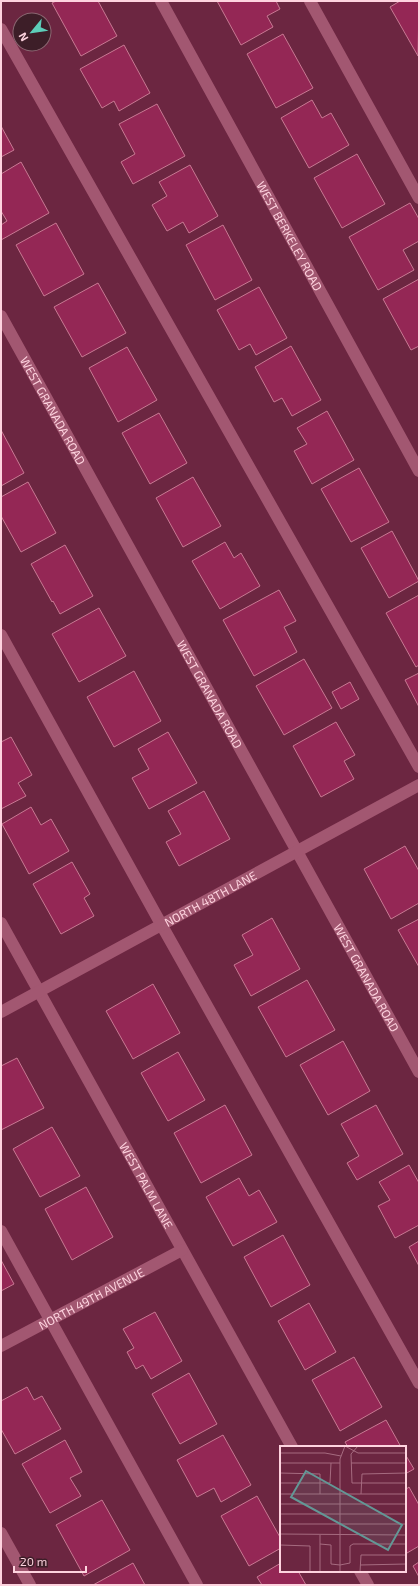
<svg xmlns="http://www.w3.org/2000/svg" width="420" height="1586" font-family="'Exo 2',sans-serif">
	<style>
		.building { fill: #942755; stroke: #c87993 }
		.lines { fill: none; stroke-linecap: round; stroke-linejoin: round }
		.minor { stroke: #a25771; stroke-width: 12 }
		.labels { text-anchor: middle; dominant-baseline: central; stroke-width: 3; stroke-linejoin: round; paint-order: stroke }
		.street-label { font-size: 12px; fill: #fed3df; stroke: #3d1e28 }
		.inset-road { fill: none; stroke: #a66b80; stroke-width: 1 }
		.view { fill: #639796; fill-opacity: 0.15; stroke: #639796; stroke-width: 2 }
		.inset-edge { fill: none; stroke: #fed3df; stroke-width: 2 }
	</style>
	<rect width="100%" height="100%" fill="#6c2641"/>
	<path class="building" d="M 56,1 L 98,1 L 117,36 L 81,56 L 52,3 Z
		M 217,1 L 276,1 L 280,9 L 267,16 L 273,27 L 241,45 Z
		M 400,1 L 419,1 L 418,56 L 390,7 Z
		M 283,34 L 313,88 L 276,108 L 247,54 Z
		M 124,45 L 150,93 L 119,111 L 114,101 L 102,108 L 80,69 Z
		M 312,100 L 322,118 L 331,113 L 349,145 L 309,168 L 281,118 Z
		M 157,104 L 185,156 L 133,184 L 121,162 L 135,154 L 119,124 Z
		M 1,126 L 14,150 L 1,157 Z
		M 357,154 L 385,204 L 342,228 L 314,178 Z
		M 21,162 L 49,213 L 1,240 L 1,225 L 7,221 L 1,211 L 1,174 Z
		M 190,165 L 218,216 L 189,233 L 183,222 L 167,231 L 152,205 L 167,196 L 159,182 Z
		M 410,203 L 419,219 L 419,241 L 403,250 L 414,270 L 378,290 L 349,237 Z
		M 56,223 L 84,274 L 44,296 L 16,245 Z
		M 223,225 L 252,280 L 215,300 L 186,245 Z
		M 419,279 L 419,346 L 411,350 L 383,299 Z
		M 98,283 L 126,333 L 82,357 L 54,307 Z
		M 259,287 L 287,338 L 256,355 L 250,344 L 239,350 L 217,310 Z
		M 291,346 L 321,400 L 292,416 L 282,398 L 274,402 L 255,367 Z
		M 127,347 L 157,400 L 118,422 L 89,368 Z
		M 327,411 L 354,460 L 312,484 L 294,451 L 307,444 L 297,428 Z
		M 159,413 L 187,463 L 150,484 L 122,433 Z
		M 1,430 L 24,473 L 1,486 Z
		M 359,468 L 389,522 L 351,542 L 321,489 Z
		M 193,477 L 221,526 L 183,547 L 156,498 Z
		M 28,482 L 56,533 L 21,552 L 1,516 L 1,497 Z
		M 392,531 L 419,581 L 389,598 L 361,548 Z
		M 225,542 L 234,558 L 241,553 L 260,586 L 220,609 L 192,561 Z
		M 65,545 L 93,596 L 60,614 L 53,601 L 52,602 L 31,564 Z
		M 279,590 L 296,621 L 284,627 L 297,652 L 254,676 L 223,620 Z
		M 419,595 L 419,665 L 416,667 L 386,613 Z
		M 99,608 L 126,656 L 79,682 L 52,634 Z
		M 304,659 L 332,708 L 284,735 L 256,686 Z
		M 134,671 L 161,721 L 114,747 L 87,697 Z
		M 419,673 L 419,707 L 405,680 Z
		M 350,682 L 359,699 L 341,709 L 332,692 Z
		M 336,722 L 355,755 L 344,761 L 354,779 L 321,797 L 293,746 Z
		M 168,732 L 197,783 L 149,809 L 132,778 L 149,769 L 138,749 Z
		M 11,737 L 32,775 L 18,783 L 26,796 L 1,809 L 1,742 Z
		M 204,791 L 230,839 L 179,866 L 166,842 L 181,834 L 168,811 Z
		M 31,807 L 41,825 L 51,819 L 69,851 L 29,874 L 2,824 Z
		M 405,846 L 419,871 L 419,903 L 391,919 L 364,869 Z
		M 72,862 L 90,894 L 84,898 L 94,916 L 61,934 L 33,884 Z
		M 272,918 L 300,969 L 251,996 L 234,965 L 253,955 L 242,935 Z
		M 419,919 L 419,967 L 398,930 Z
		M 307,980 L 335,1030 L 286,1057 L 258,1007 Z
		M 153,984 L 180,1033 L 133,1059 L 106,1011 Z
		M 343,1041 L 370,1091 L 328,1115 L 300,1065 Z
		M 178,1052 L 205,1100 L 168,1121 L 141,1073 Z
		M 17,1058 L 44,1108 L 1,1130 L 1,1066 Z
		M 225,1105 L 252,1155 L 201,1183 L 174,1133 Z
		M 376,1105 L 403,1154 L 357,1180 L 347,1163 L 359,1156 L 341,1124 Z
		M 52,1127 L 80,1176 L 40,1197 L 13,1149 Z
		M 409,1165 L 419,1183 L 419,1225 L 395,1238 L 378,1206 L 390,1200 L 379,1182 Z
		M 239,1178 L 249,1196 L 259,1190 L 277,1222 L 233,1246 L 206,1197 Z
		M 86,1187 L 113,1237 L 72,1260 L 45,1209 Z
		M 283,1235 L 310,1285 L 271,1307 L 244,1257 Z
		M 419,1241 L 419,1266 L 409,1247 Z
		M 1,1260 L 14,1284 L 1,1291 Z
		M 309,1303 L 336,1352 L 305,1370 L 278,1321 Z
		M 155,1312 L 182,1361 L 151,1379 L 143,1365 L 136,1369 L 127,1352 L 134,1348 L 123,1329 Z
		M 354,1357 L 382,1407 L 340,1431 L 312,1380 Z
		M 189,1373 L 217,1424 L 180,1444 L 152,1394 Z
		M 27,1387 L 34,1400 L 42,1396 L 61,1429 L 15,1454 L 1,1429 L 1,1401 Z
		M 386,1420 L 401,1447 L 348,1447 L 345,1442 Z
		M 223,1435 L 251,1485 L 221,1502 L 214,1488 L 197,1497 L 177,1460 Z
		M 65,1440 L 82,1472 L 70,1478 L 81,1496 L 50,1513 L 22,1464 Z
		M 405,1454 L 414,1469 L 405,1474 Z
		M 409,1487 L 419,1505 L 419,1546 L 407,1553 L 405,1550 L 405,1490 Z
		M 257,1496 L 281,1539 L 281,1548 L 249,1566 L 221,1516 Z
		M 102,1500 L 130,1550 L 84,1576 L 56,1525 Z
		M 419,1562 L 419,1577 L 413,1566 Z
		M 133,1563 L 145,1585 L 93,1585 Z
		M 281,1563 L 281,1571 L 298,1571 L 306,1585 L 262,1585 L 257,1577 Z"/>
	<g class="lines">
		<g class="minor">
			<path id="s1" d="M 161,1 L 419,471"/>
			<path d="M 310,1 L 419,198"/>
			<path d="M 1,29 L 419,767"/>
			<path id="s2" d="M 1,316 L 419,1072"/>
			<path d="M 1,635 L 161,924 L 419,1383"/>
			<path id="s3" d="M 1,923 L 292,1447"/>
			<path id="s4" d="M 1,1012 L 419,785"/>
			<path d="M 1,1231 L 197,1585"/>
			<path id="s5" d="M 1,1346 L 182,1250"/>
			<path d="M 1,1533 L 30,1585"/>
			<path d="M 360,1571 L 368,1585"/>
		</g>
	</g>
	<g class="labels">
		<g class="street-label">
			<text stroke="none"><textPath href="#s1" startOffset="268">WEST BERKELEY ROAD</textPath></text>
			<text stroke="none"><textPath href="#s2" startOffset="108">WEST GRANADA ROAD</textPath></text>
			<text stroke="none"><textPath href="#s2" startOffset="432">WEST GRANADA ROAD</textPath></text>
			<text stroke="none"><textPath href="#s4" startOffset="238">NORTH 48TH LANE</textPath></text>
			<text stroke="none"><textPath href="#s2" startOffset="756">WEST GRANADA ROAD</textPath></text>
			<text stroke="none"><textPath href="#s3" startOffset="300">WEST PALM LANE</textPath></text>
			<text stroke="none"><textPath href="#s5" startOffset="102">NORTH 49TH AVENUE</textPath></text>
		</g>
	</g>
	<g transform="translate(280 1446)">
		<rect width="126" height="126" fill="#6c2641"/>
		<path class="inset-road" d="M 65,0 L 78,7 L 126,7M 78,0 L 71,8 L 72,37 L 126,37M 0,7 L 45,7 L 61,10M 0,17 L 60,17M 71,17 L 126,17M 0,27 L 40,28 L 40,48M 0,37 L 50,37 L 51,17M 0,48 L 126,48M 81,48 L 82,28 L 126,27M 0,58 L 126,58M 0,68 L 126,68M 0,78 L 126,78M 0,88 L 126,89M 40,98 L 51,99 L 51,118 L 60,119 L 70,117 L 70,100 L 73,98 L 126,98M 0,99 L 30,100 L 30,126M 80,119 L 126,118M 40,126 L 40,89M 60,126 L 60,13 L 65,0M 80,126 L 81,109 L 126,109"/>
		<path class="view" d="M 26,25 L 122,79 L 108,104 L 11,51 Z"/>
		<rect width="126" height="126" class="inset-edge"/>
	</g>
	<rect width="420" height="1586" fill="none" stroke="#fed3df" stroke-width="4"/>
	<g transform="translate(32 32) rotate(241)"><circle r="19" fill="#3d1e28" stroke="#8a6671"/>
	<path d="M0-3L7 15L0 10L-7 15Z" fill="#5dceb9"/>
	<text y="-6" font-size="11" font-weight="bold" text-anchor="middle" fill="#fed3df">N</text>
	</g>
	<path d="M14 1566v6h72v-6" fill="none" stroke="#fed3df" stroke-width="2"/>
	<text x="20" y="1566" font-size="12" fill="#fed3df" stroke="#3d1e28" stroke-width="3" paint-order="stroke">20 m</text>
</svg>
